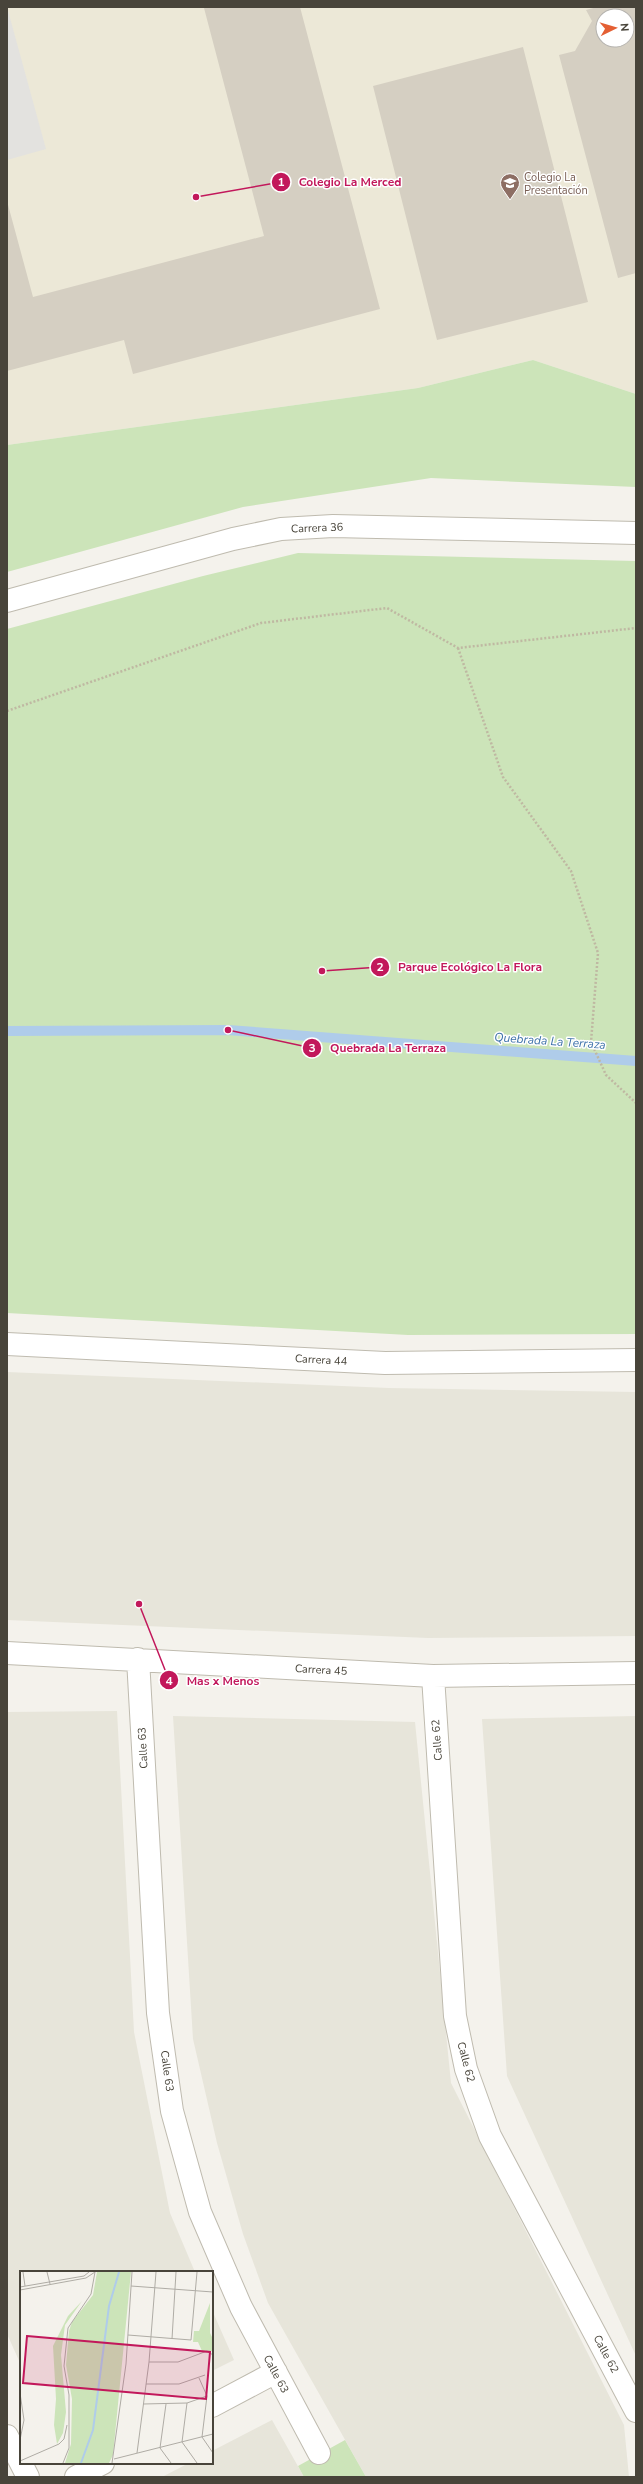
<svg xmlns="http://www.w3.org/2000/svg" width="643" height="2484" font-family="'Nunito Sans',sans-serif">
	<style>
		.residential { fill: #e7e5da }
		.education { fill: #ece8d7; fill-rule: evenodd }
		.green { fill: #cce4b9 }
		.parking { fill: #e3e2df }
		.lines { fill: none; stroke-linecap: round; stroke-linejoin: round }
		.stream { stroke: #afccea; stroke-width: 10 }
		.building { fill: #d5cfc2; fill-rule: evenodd }
		.minor-casing { stroke: #bfbbaf; stroke-width: 24 }
		.path { stroke: #bfb8a2; stroke-width: 2.5; stroke-dasharray: 2 2; stroke-linecap: butt }
		.minor { stroke: #fff; stroke-width: 22 }
		.labels { text-anchor: middle; dominant-baseline: central; stroke-width: 3; stroke-linejoin: round; paint-order: stroke }
		.education-label { font-size: 11px; fill: #785e54; stroke: #fff; text-anchor: start }
		.street-label { font-size: 11px; fill: #48443a; stroke: #fff }
		.water-label { font-size: 12px; font-style: italic; fill: #3d71a9; stroke: #fff }
		.inset-river { fill: none; stroke: #afccea; stroke-width: 2 }
		.inset-road { fill: none; stroke: #afaca5; stroke-width: 1 }
		.view { fill: #c2185b; fill-opacity: 0.15; stroke: #c2185b; stroke-width: 2 }
		.inset-edge { fill: none; stroke: #48443a; stroke-width: 2 }
		.leader { fill: none; stroke: #c2185b; stroke-width: 1.5 }
		.callout-dot { fill: #c2185b; stroke: #fff; stroke-width: 1.5 }
		.mark-label { font-size: 12px; text-anchor: middle; font-weight: bold; fill: #fff }
		.callout-label { font-size: 12px; text-anchor: middle; font-weight: bold; fill: #c2185b; stroke: #fff; stroke-width: 3; stroke-linejoin: round; paint-order: stroke }
	</style>
	<rect width="100%" height="100%" fill="#f4f2ec"/>
	<path class="residential" d="M 7,1372 L 389,1388 L 636,1392 L 636,1636 L 428,1638 L 7,1620 Z
		M 117,1711 L 134,2032 L 170,2213 L 195,2272 L 21,2272 L 21,2365 L 7,2334 L 7,1712 Z
		M 173,1716 L 415,1722 L 451,2083 L 624,2425 L 629,2477 L 366,2477 L 268,2303 L 243,2234 L 217,2143 L 193,2039 Z
		M 636,1716 L 636,2356 L 507,2076 L 482,1719 Z
		M 212,2310 L 234,2360 L 212,2371 Z
		M 272,2420 L 304,2477 L 162,2477 L 189,2463 L 212,2463 L 212,2451 Z"/>
	<path class="education" d="M 7,7 L 636,7 L 636,394 L 533,360 L 418,388 L 7,445 ZM 603,16 L 627,16 L 627,40 L 603,40 Z"/>
	<path class="green" d="M 533,360 L 636,394 L 636,487 L 431,478 L 243,507 L 7,572 L 7,445 L 418,388 Z
		M 298,553 L 636,561 L 636,1334 L 408,1335 L 7,1313 L 7,629 L 203,576 Z
		M 345,2440 L 366,2477 L 304,2477 L 298,2466 Z"/>
	<path class="parking" d="M 7,7 L 46,149 L 7,160 Z"/>
	<g class="lines">
		<path class="stream" d="M 7,1031 L 228,1030 L 636,1061"/>
	</g>
	<path class="building" d="M 209,7 L 300,7 L 380,309 L 133,374 L 124,340 L 7,371 L 7,201 L 33,297 L 264,236 L 204,8 Z
		M 597,7 L 636,7 L 636,273 L 618,278 L 559,55 L 575,51 L 592,21 L 586,10 ZM 603,16 L 627,16 L 627,40 L 603,40 Z
		M 523,47 L 588,302 L 437,340 L 373,86 Z"/>
	<g class="lines">
		<g class="minor-casing">
			<path id="minor" d="M 7,601 L 233,539 L 281,529 L 333,526 L 636,533
				M 7,1344 L 385,1363 L 636,1360
				M 7,1653 L 433,1676 L 636,1673
				M 138,1659 L 158,2013 L 172,2111 L 200,2212 L 241,2307 L 319,2453
				M 433,1676 L 455,2016 L 466,2069 L 490,2136 L 636,2411
				M 212,2406 L 276,2372
				M 7,2436 L 28,2477
				M 76,2477 L 103,2463"/>
		</g>
		<path class="path" d="M 458,648 L 503,777 L 571,871 L 598,953 L 591,1042 L 606,1075 L 636,1103
			M 7,711 L 261,623 L 387,608 L 458,648 L 636,628"/>
		<use href="#minor" class="minor"/>
	</g>
	<defs>
		<g id="school-pin" transform="scale(1)"><path d="M0 17L-7.5 6A9.5 9.5 0 1 1 7.5 6Z" fill="#8d6e63" stroke="#fff"/><path d="M0-5L7-2L0 1L-7-2ZM-4 1L0 2.5L4 1V4Q0 6-4 4Z" fill="#fff"/></g>
	</defs>
	<g fill-rule="evenodd">
		<use href="#school-pin" x="510" y="183"/>
	</g>
	<g class="labels">
		<g class="education-label">
			<text x="524" y="177">Colegio La<tspan x="524" dy="13">Presentación</tspan></text>
		</g>
		<g class="street-label">
			<text transform="translate(317 528) rotate(-2)">Carrera 36</text>
			<text transform="translate(321 1360) rotate(3)">Carrera 44</text>
			<text transform="translate(321 1670) rotate(3)">Carrera 45</text>
			<text transform="translate(437 1740) rotate(-94)">Calle 62</text>
			<text transform="translate(143 1748) rotate(-93)">Calle 63</text>
			<text transform="translate(466 2062) rotate(75)">Calle 62</text>
			<text transform="translate(167 2071) rotate(82)">Calle 63</text>
			<text transform="translate(606 2354) rotate(62)">Calle 62</text>
			<text transform="translate(276 2374) rotate(62)">Calle 63</text>
		</g>
		<g class="water-label">
			<text transform="translate(550 1041) rotate(4)">Quebrada La Terraza</text>
		</g>
	</g>
	<g transform="translate(20 2271)">
		<rect width="193" height="193" fill="#f4f2ec"/>
		<path d="M 77,1 L 111,1 L 93,184 L 89,192 L 45,192 L 51,173 L 52,128 L 46,94 L 49,60 L 52,51 L 73,24 ZM 62,30 L 45,54 L 41,84 L 46,141 L 43,162 L 37,173 L 34,154 L 36,128 L 33,75 L 48,45 ZM 190,32 L 190,62 L 193,68 L 193,80 L 182,80 L 178,71 L 173,71 L 174,60 L 179,60 Z" fill="#cce4b9"/>
		<path class="inset-river" d="M 61,192 L 73,159 L 89,35 L 99,1"/>
		<path class="inset-road" d="M 3,1 L 5,15M 27,1 L 30,13M 111,15 L 193,21M 0,16 L 64,5 L 69,1M 0,19 L 66,7 L 75,1M 193,48 L 193,63M 108,64 L 171,69 L 177,1M 152,68 L 156,1M 129,91 L 158,91 L 187,80 L 193,84M 179,107 L 187,125M 126,113 L 159,113 L 185,104M 0,122 L 4,149 L 0,169M 187,125 L 182,166 L 193,182M 167,132 L 162,171 L 177,192M 123,133 L 167,132 L 187,125M 146,133 L 140,177 L 151,192M 117,182 L 129,91 L 136,1M 94,188 L 193,163M 0,190 L 39,173 L 44,168 L 47,154M 43,192 L 49,177 L 49,124 L 44,95 L 48,57 L 71,23 L 75,1M 92,192 L 106,93 L 112,1"/>
		<path class="view" d="M 7,65 L 190,81 L 186,128 L 3,112 Z"/>
		<rect width="193" height="193" class="inset-edge"/>
	</g>
	<path class="leader" d="M196 197L281 182M322 971L380 967M228 1030L312 1048M139 1604L169 1680"/>
	<g class="callout-dot">
		<circle cx="196" cy="197" r="4"/>
		<circle cx="322" cy="971" r="4"/>
		<circle cx="228" cy="1030" r="4"/>
		<circle cx="139" cy="1604" r="4"/>
		<circle cx="281" cy="182" r="10"/>
		<circle cx="380" cy="967" r="10"/>
		<circle cx="312" cy="1048" r="10"/>
		<circle cx="169" cy="1680" r="10"/>
	</g>
	<g class="mark-label">
		<text x="281" y="186">1</text>
		<text x="380" y="971">2</text>
		<text x="312" y="1052">3</text>
		<text x="169" y="1685">4</text>
	</g>
	<g class="callout-label">
		<text x="350" y="186">Colegio La Merced</text>
		<text x="470" y="971">Parque Ecológico La Flora</text>
		<text x="388" y="1052">Quebrada La Terraza</text>
		<text x="223" y="1685">Mas x Menos</text>
	</g>
	<rect width="643" height="2484" fill="none" stroke="#48443a" stroke-width="16"/>
	<g transform="translate(615 28) rotate(85)"><circle r="19" fill="#ffffff" stroke="#b6b4b0"/>
	<path d="M0-3L7 15L0 10L-7 15Z" fill="#e45f33"/>
	<text y="-6" font-size="11" font-weight="bold" text-anchor="middle" fill="#48443a">N</text>
	</g>
</svg>
